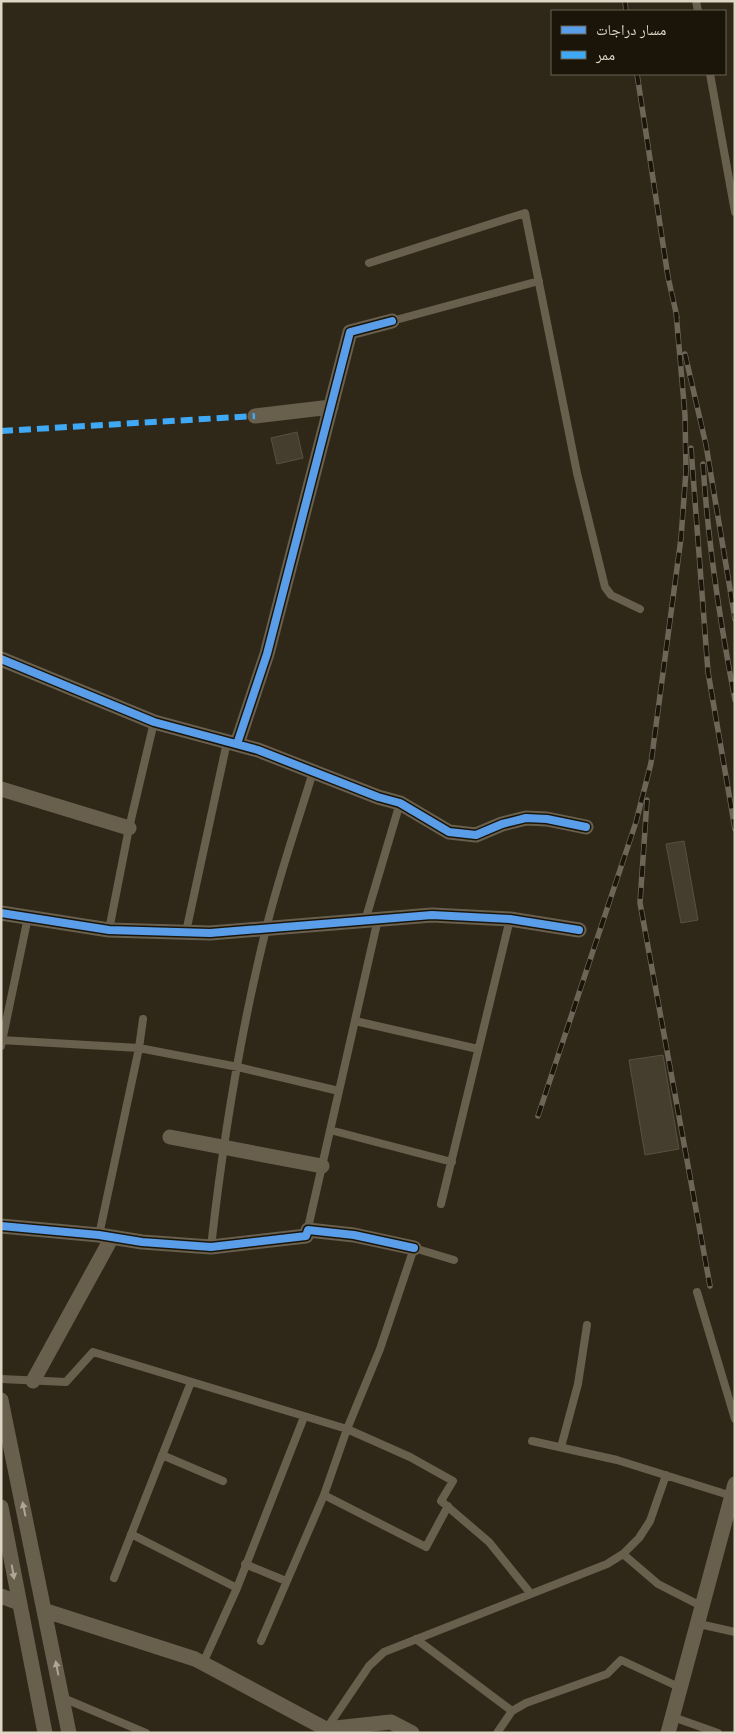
<svg xmlns="http://www.w3.org/2000/svg" width="736" height="1734" font-family="Merriweather,'Noto Naskh Arabic',serif">
	<style>
		.building { fill: #453d2e; stroke: #575144 }
		.lines { fill: none; stroke-linecap: round; stroke-linejoin: round }
		.service { stroke: #695f4d; stroke-width: 8 }
		.minor { stroke: #695f4d; stroke-width: 15 }
		.rail-casing { stroke: #6d6658; stroke-width: 5.5 }
		.rail { stroke: #1b1509; stroke-width: 4; stroke-dasharray: 11; stroke-linecap: butt }
		.quiet { stroke: #3fa9f5; stroke-width: 6; stroke-dasharray: 12 6; stroke-linecap: butt }
		.cycleway-casing { stroke: #1b1509; stroke-width: 11 }
		.cycleway { stroke: #5a9eea; stroke-width: 8 }
		.oneway { fill: #afa695 }
	</style>
	<rect width="100%" height="100%" fill="#2f2819"/>
	<path class="building" d="M 297,432 L 303,458 L 277,464 L 271,438 Z
		M 684,841 L 698,920 L 681,923 L 666,844 Z
		M 663,1055 L 679,1149 L 645,1155 L 629,1060 Z"/>
	<g class="lines">
		<path class="service" d="M 696,1 L 698,11
			M 710,74 L 735,212
			M 369,263 L 525,213 L 577,473 L 605,587 L 611,595 L 640,609
			M 392,321 L 539,281
			M 365,921 L 400,803
			M 109,930 L 129,828 L 154,722
			M 186,932 L 227,742
			M 355,1021 L 478,1049
			M 1,1040 L 139,1048 L 238,1067 L 339,1091
			M 1,1046 L 28,917
			M 330,1130 L 452,1162
			M 441,1204 L 510,919
			M 307,1232 L 378,919
			M 99,1235 L 139,1048 L 143,1019
			M 211,1247 C 223,1140 240,1034 266,929 C 279,876 297,824 313,772
			M 697,1292 L 735,1419
			M 1,1379 L 66,1382 L 93,1352 L 347,1429 L 410,1457 L 453,1481 L 441,1501 L 489,1542 L 531,1594
			M 532,1441 L 617,1460 L 732,1496
			M 561,1447 L 578,1384 L 587,1325
			M 162,1455 L 223,1481
			M 324,1495 L 426,1547 L 448,1506
			M 131,1534 L 237,1588
			M 623,1554 L 658,1584 L 703,1607
			M 245,1564 L 286,1581
			M 114,1578 L 191,1382
			M 699,1624 L 735,1632
			M 416,1639 L 512,1711 L 526,1703 L 607,1674 L 621,1660 L 681,1688
			M 261,1641 L 324,1495 L 347,1429 L 380,1349 L 414,1248 L 454,1260
			M 203,1663 L 237,1588 L 304,1417
			M 63,1698 L 146,1733
			M 673,1717 L 718,1733
			M 327,1728 L 369,1666 L 384,1652 L 607,1564 L 623,1554 L 639,1538 L 650,1521 L 666,1475
			M 497,1733 L 512,1711"/>
		<path class="minor" d="M 255,416 L 331,407
			M 1,659 L 154,722 L 258,750 L 378,797 L 400,803 L 449,832 L 476,835 L 502,824 L 526,818 L 547,819 L 586,827
			M 237,744 L 267,654 L 350,332 L 392,321
			M 1,789 L 129,828
			M 1,913 L 109,930 L 210,933 L 432,915 L 510,919 L 579,930
			M 170,1137 L 322,1166
			M 1,1226 L 99,1235 L 142,1242 L 211,1247 L 306,1236 L 308,1230 L 354,1235 L 414,1248
			M 33,1381 L 111,1239
			M 1,1400 L 69,1733
			M 1,1507 L 45,1733
			M 1,1596 L 19,1603
			M 46,1611 L 195,1659 L 326,1729 L 391,1722 L 412,1733
			M 668,1733 L 735,1484"/>
		<g class="rail-casing">
			<path id="rail" d="M 625,1 L 626,11
				M 637,74 L 668,277 L 677,317
				M 685,354 L 706,445 L 735,619
				M 691,448 L 708,672 L 735,829
				M 703,464 C 708,544 720,622 735,700
				M 647,800 L 640,903 L 710,1286
				M 538,1116 L 636,822 L 651,763 L 681,538 L 686,471 L 685,415 L 676,312"/>
		</g>
		<use href="#rail" class="rail"/>
		<path class="quiet" d="M 1,431 L 255,416"/>
		<g class="cycleway-casing">
			<path id="cycleway" d="M 1,659 L 154,722 L 258,750 L 378,797 L 400,803 L 449,832 L 476,835 L 502,824 L 526,818 L 547,819 L 586,827
				M 237,744 L 267,654 L 350,332 L 392,321
				M 1,913 L 109,930 L 210,933 L 432,915 L 510,919 L 579,930
				M 1,1226 L 99,1235 L 142,1242 L 211,1247 L 306,1236 L 308,1230 L 354,1235 L 414,1248"/>
		</g>
		<use href="#cycleway" class="cycleway"/>
	</g>
	<defs><path id="oneway-solid" d="M-6-.8H1V-3.2L6.5 0L1 3.2V.8H-6Z" transform="scale(1.25)"/></defs>
	<g class="oneway">
		<use href="#oneway-solid" transform="translate(24 1509) rotate(-102)"/>
		<use href="#oneway-solid" transform="translate(13 1572) rotate(80)"/>
		<use href="#oneway-solid" transform="translate(57 1668) rotate(-101)"/>
	</g>
	<rect width="736" height="1734" fill="none" stroke="#ded5c5" stroke-width="5"/>
	<rect x="551" y="10" width="175" height="65" fill="#1b1509" stroke="#696254"/>
	<rect x="561" y="26" width="25" height="8" fill="#5a9eea" stroke="#696254"/>
	<text x="596" y="35" font-size="15" fill="#ded5c5">مسار دراجات</text>
	<rect x="561" y="51" width="25" height="8" fill="#3fa9f5" stroke="#696254"/>
	<text x="596" y="60" font-size="15" fill="#ded5c5">ممر</text>
</svg>
